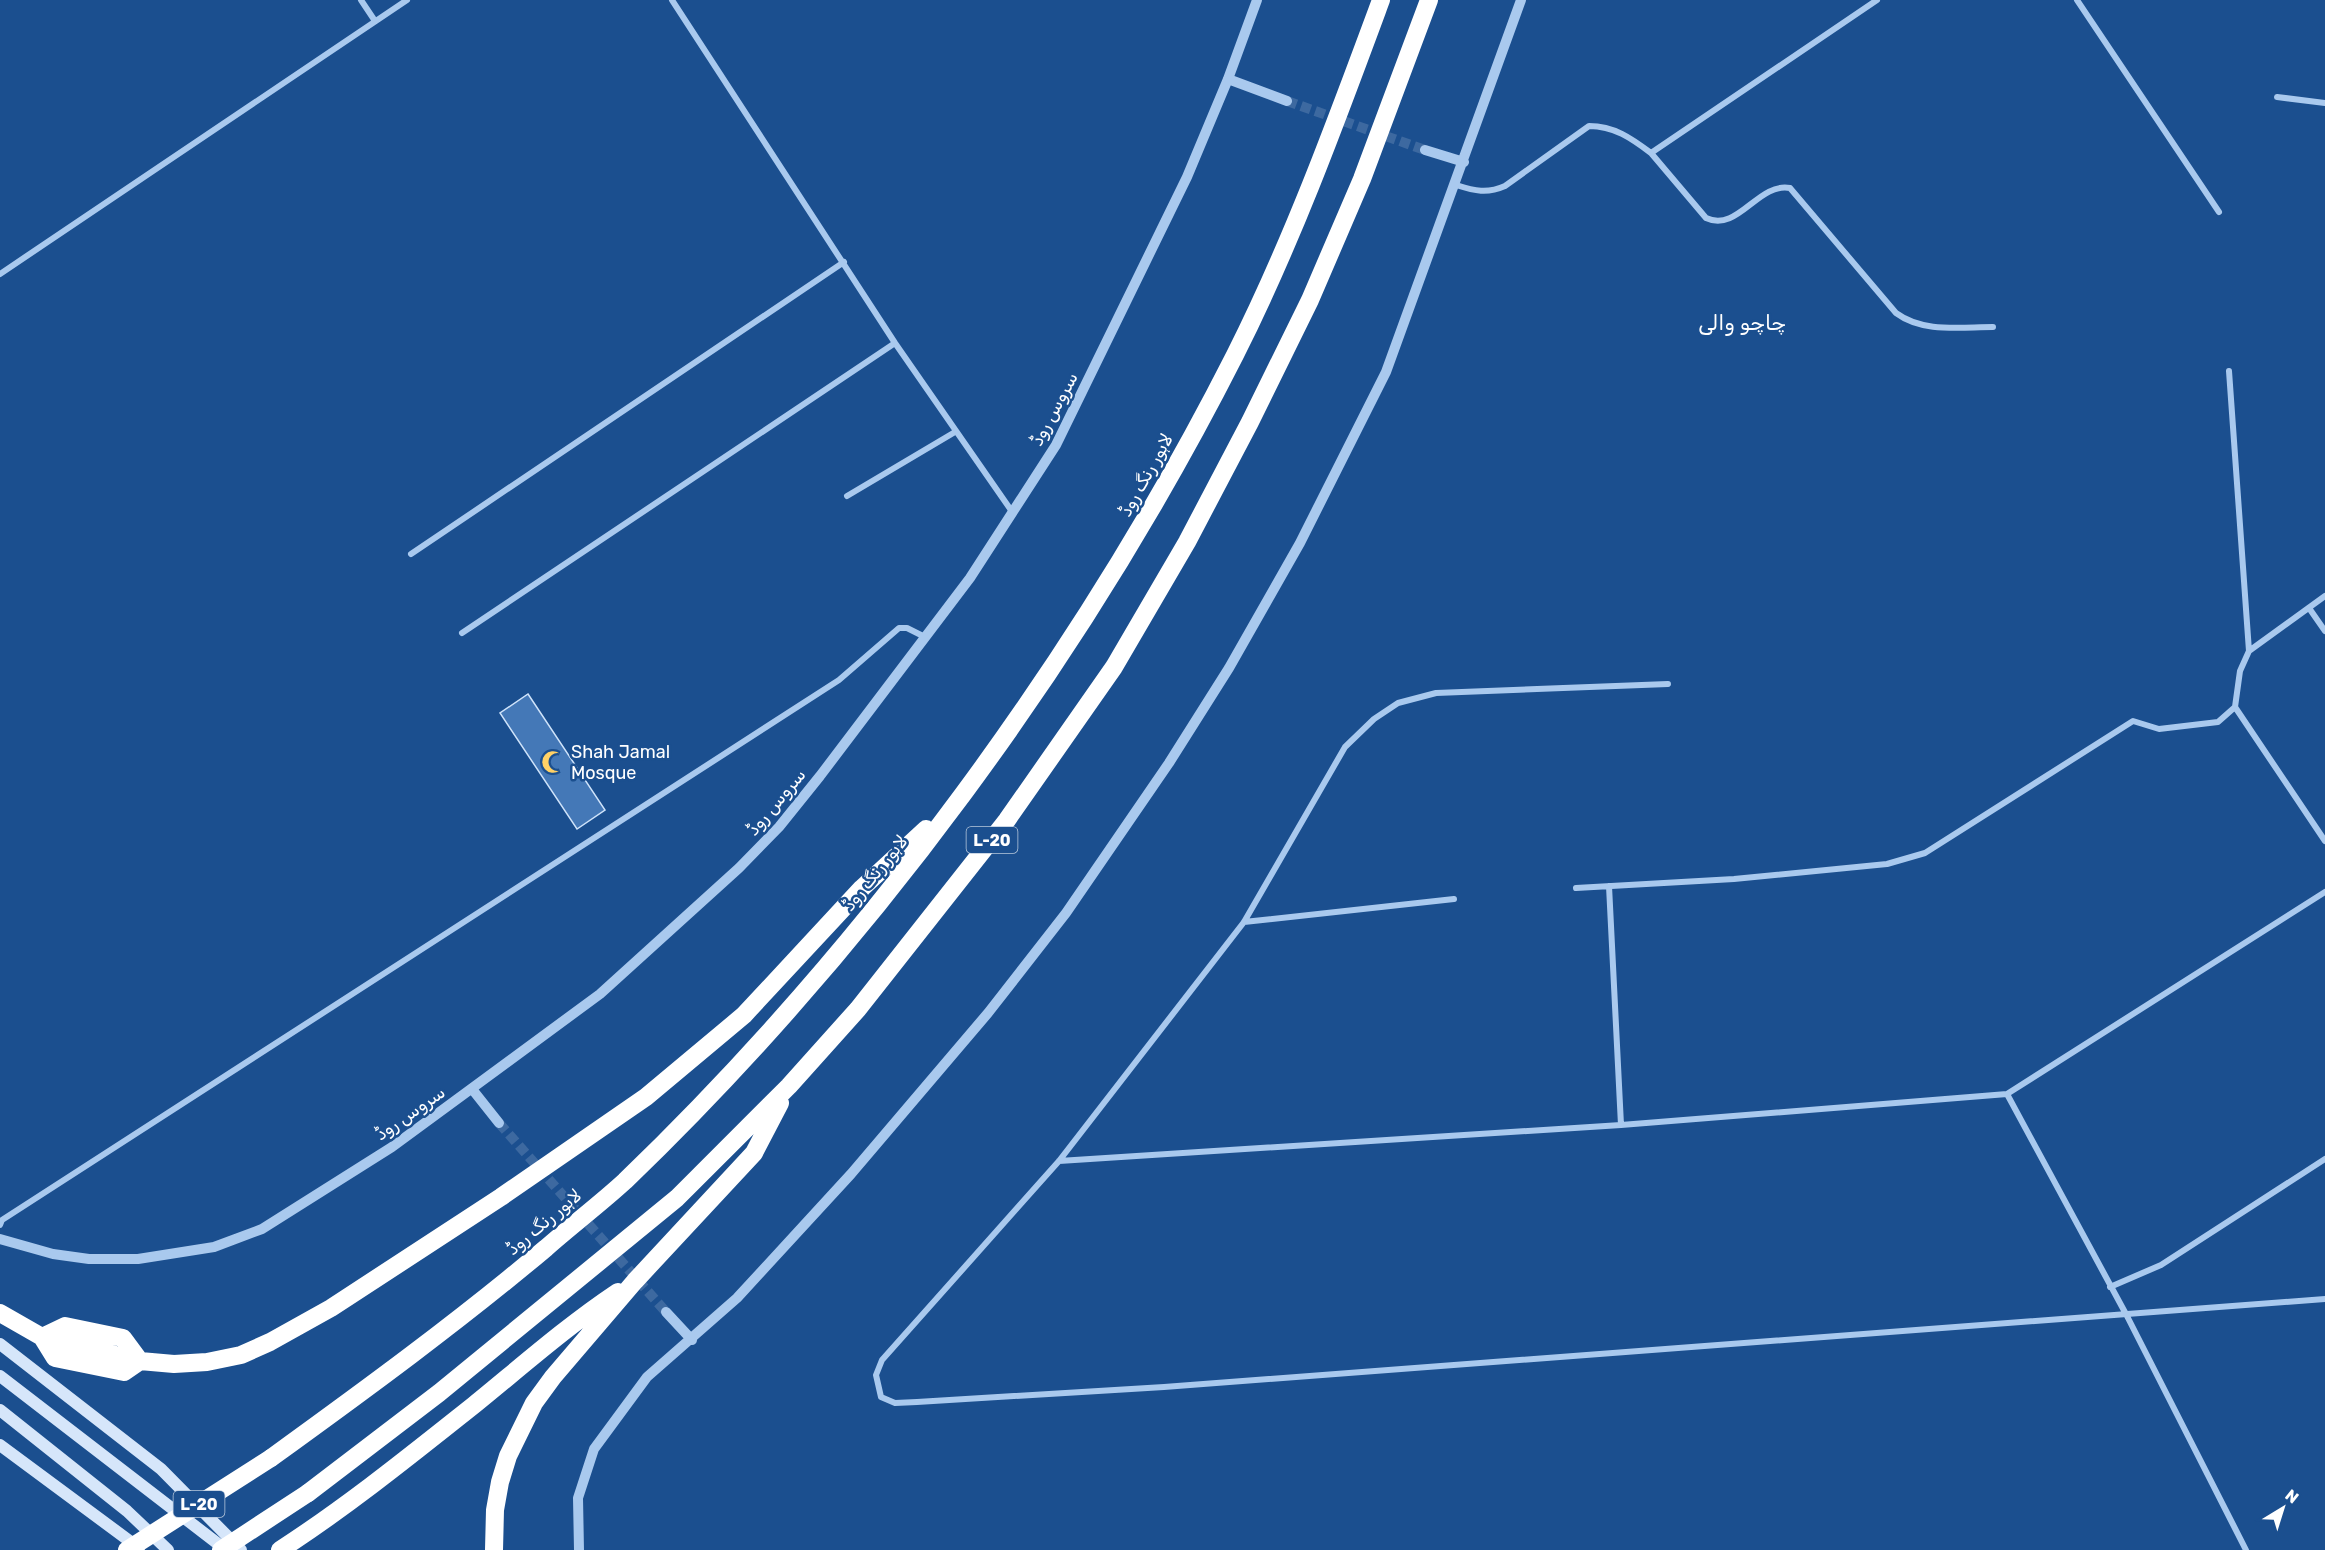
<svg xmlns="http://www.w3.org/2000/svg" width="2325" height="1550" font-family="Rubik,'Noto Sans Arabic',sans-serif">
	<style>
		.building { fill: #4478b7; stroke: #cfe3fa; stroke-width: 1.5 }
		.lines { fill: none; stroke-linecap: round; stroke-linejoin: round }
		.tertiary-tunnel { stroke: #3d69a0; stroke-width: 10; stroke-dasharray: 10 5; stroke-linecap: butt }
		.minor { stroke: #a9c9ee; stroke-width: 6 }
		.tertiary { stroke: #a9c9ee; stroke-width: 10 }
		.secondary { stroke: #d6e6fa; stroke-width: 12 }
		.motorway { stroke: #fff; stroke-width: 18 }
		.motorway-bridge { stroke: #fff; stroke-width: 18 }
		.labels { text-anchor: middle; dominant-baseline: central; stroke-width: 5; stroke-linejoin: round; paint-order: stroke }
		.shield { fill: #1b4f8f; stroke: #bbcadd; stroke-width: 1.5 }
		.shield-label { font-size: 16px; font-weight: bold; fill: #fff }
		.street-label { font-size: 18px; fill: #fff; stroke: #1b4f8f }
		.poi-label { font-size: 18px; fill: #fff; stroke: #1b4f8f; text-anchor: start }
		.quarter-label { font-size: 21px; fill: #fff; stroke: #1b4f8f }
	</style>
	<rect width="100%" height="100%" fill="#1b4f8f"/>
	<path class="building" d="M 528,694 L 605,810 L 577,829 L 500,713 Z"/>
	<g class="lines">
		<path class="tertiary-tunnel" d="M 1287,101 L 1425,150
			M 499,1123 L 666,1312"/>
		<path class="minor" d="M 361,0 L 375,21
			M 672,0 L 895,343 L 1013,513
			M 2077,0 L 2219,212
			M 2277,97 L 2325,103
			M 1651,153 L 1706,218 C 1738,233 1758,182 1790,188 L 1896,313 C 1923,333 1960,327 1993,327
			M 1456,185 C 1475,191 1487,194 1505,186 L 1589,126 C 1614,126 1631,138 1651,153 L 1877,0
			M 0,274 L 407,0
			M 2229,371 L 2249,651
			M 847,496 L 955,432
			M 411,554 L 844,262
			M 2325,596 L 2249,651 L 2240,671 L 2235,707 L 2325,841
			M 2309,608 L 2325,631
			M 462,633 L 895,343
			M 1668,684 L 1436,693 L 1398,703 L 1374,719 L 1345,747 L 1244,922 L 1059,1161 L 882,1360 L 876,1375 L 881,1397 L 895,1403 L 917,1402 L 1164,1387 L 2325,1299
			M 1609,886 L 1621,1125
			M 1576,888 L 1734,879 L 1887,864 L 1925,853 L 2133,721 L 2159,729 L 2218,722 L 2235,707
			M 1244,922 L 1454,899
			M 1059,1161 L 1621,1125 L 2007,1094
			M 0,1225 L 2,1220 L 839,680 L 899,628 L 907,628 L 925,637
			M 2110,1287 L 2161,1265 L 2325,1159
			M 2246,1550 L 2127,1316 L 2007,1094 L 2325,892"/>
		<path class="tertiary" d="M 1228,79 L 1287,101
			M 1425,150 L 1464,162
			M 472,1089 L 499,1123
			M 0,1239 L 53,1254 L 89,1259 L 138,1259 L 214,1247 L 262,1229 L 392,1147 L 600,994 L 739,868 L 779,827 L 820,776 L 970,578 L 1056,445 L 1187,177 L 1228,79 L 1257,0
			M 666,1312 L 692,1340
			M 579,1550 L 578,1498 L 594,1449 L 647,1377 L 737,1298 L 851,1174 L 988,1013 L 1066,913 L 1169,763 L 1229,668 L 1300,543 L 1386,372 L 1521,0"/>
		<path class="secondary" d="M 0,1344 L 161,1469 L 241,1550
			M 0,1376 L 226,1550
			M 0,1410 L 127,1511 L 168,1550
			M 0,1445 L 139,1548"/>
		<path class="motorway" d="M 0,1313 L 42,1337 L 140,1361 L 174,1364 L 207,1362 L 241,1355 L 270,1342 L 331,1308 L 501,1197 L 646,1097 L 744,1015 L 862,888 L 926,829
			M 65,1326 L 123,1338 L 140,1361 L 124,1372 L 55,1358 L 42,1337 Z
			M 271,1458 C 365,1390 458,1322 546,1248 C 572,1225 600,1204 625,1181 C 867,948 1083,655 1235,355 C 1292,242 1337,119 1381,0
			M 308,1493 L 439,1393 L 677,1198 L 789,1086 L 858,1009 L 1007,820 L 1114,667 L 1187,542 L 1250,422 L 1310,300 L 1362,179 L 1429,0
			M 280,1550 C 348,1506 411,1455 474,1405 C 522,1366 567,1326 618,1292
			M 494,1550 L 495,1510 L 500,1482 L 508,1456 L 534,1403 L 553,1377 L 635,1281 L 754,1153 L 780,1103"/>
		<path class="motorway-bridge" d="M 127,1550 L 271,1458
			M 221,1550 L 308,1493"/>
	</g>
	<defs>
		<g id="mosque-bare" transform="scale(1.8)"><path d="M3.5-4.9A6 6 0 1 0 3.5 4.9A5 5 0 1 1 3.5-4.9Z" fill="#ffd166" stroke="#1b4f8f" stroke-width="2.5" paint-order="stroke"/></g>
	</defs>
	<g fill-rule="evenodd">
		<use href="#mosque-bare" x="553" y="762"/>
	</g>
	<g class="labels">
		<g class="shield">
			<rect x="966.5" y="827" width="51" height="26" rx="4.5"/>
			<rect x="173.5" y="1491" width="51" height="26" rx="4.5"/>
		</g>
		<g class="shield-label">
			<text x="992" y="840">L-20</text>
			<text x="199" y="1504">L-20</text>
		</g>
		<g class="street-label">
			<text transform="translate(1054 409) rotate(-62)">سروس روڈ</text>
			<text transform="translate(1146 475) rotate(-61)">لاہور رنگ روڈ</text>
			<text transform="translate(776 802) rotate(-50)">سروس روڈ</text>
			<text transform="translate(875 873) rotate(-51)">لاہور رنگ روڈ</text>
			<text transform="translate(410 1113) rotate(-35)">سروس روڈ</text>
			<text transform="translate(544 1222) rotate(-40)">لاہور رنگ روڈ</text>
		</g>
		<g class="poi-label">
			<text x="571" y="752">Shah Jamal<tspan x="571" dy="21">Mosque</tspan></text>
		</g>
		<g class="quarter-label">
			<text x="1742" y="322">چاچو والی</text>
		</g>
	</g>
	<g transform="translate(2283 1508) rotate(38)" stroke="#1b4f8f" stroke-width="4.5" paint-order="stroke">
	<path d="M0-4.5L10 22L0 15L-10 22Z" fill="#ffffff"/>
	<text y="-9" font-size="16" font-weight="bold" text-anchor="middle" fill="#ffffff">N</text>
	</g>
</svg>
